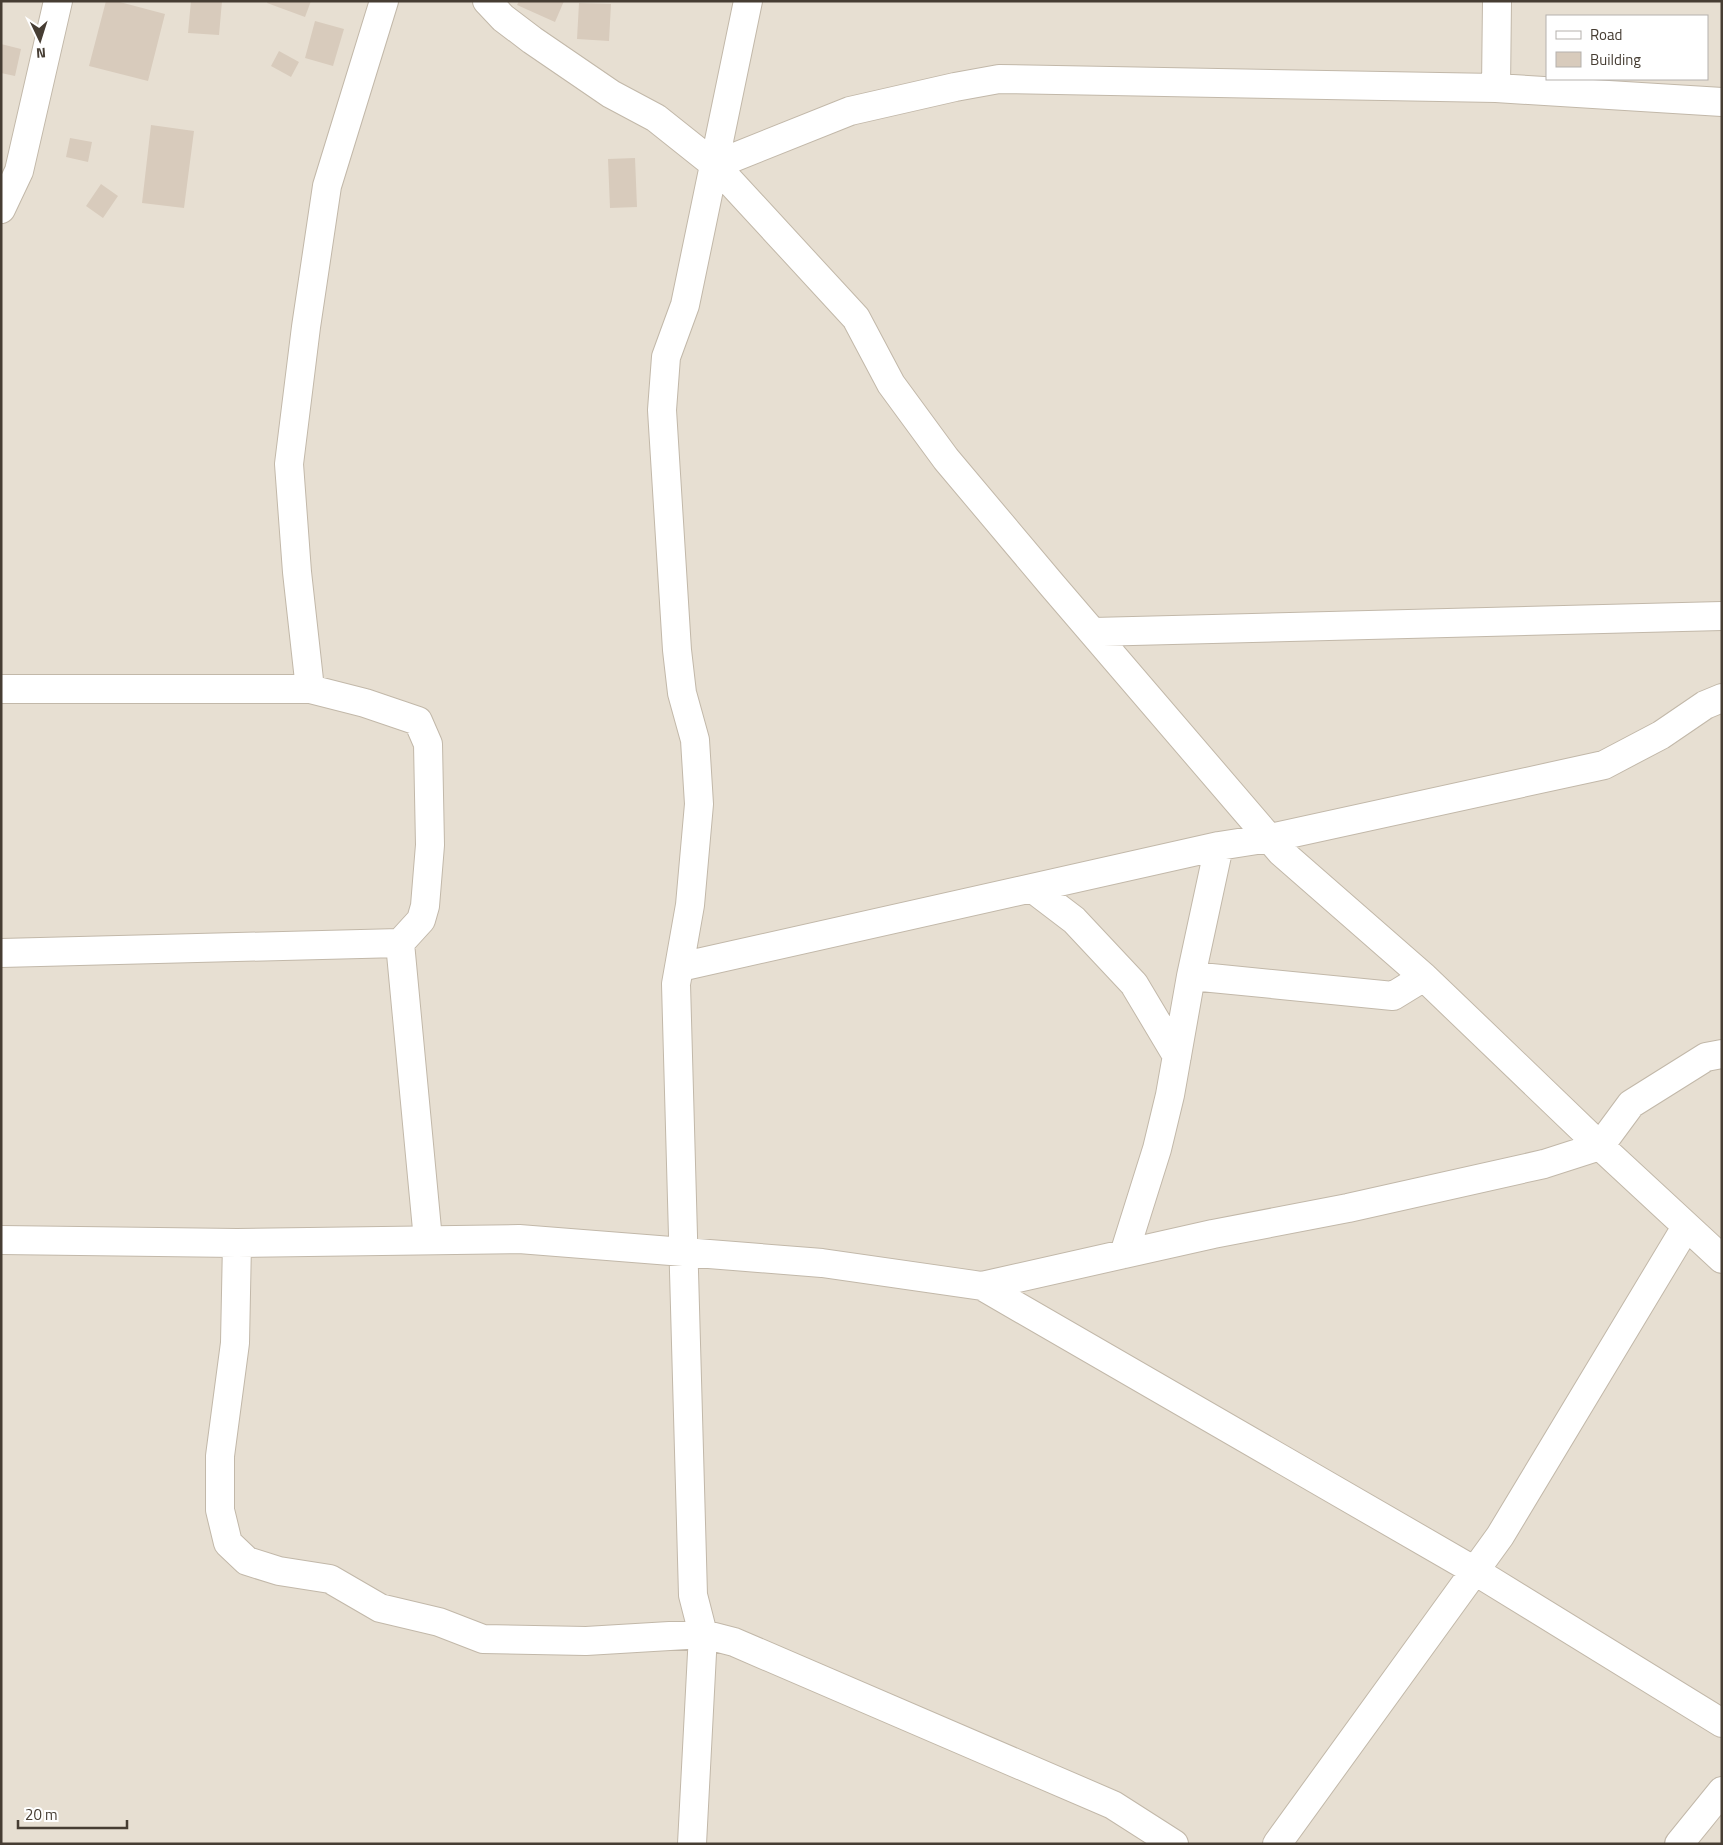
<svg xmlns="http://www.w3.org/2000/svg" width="1723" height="1845" font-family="'Titillium Web',sans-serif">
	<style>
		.residential { fill: #e7dfd2; fill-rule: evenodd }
		.building { fill: #d8cbbc }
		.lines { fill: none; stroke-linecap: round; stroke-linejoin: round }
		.minor-casing { stroke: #c2b8a9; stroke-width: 30 }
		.minor { stroke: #fff; stroke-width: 28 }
	</style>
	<rect width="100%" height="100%" fill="#f3eee4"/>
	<path class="residential" d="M 1,1 L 1722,1 L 1722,1844 L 1,1844 ZM 1547,16 L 1707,16 L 1707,79 L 1547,79 Z"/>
	<path class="building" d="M 106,1 L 116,1 L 165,14 L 148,81 L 89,66 Z
		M 191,1 L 222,1 L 219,35 L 188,33 Z
		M 268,1 L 311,1 L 305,17 L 267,3 Z
		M 519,1 L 564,1 L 555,22 L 517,5 Z
		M 579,3 L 611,4 L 609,41 L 577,39 Z
		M 315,21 L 344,29 L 333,66 L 305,58 Z
		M 1,44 L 21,49 L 15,76 L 1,73 Z
		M 279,51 L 299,62 L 291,77 L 271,66 Z
		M 151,125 L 194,131 L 184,208 L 142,203 Z
		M 70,138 L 92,142 L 88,162 L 66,157 Z
		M 635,158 L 637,207 L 610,208 L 608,159 Z
		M 101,184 L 118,196 L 103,218 L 86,206 Z"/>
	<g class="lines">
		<g class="minor-casing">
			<path id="minor" d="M 487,1 L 503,18 L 532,40 L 611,94 L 656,118 L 715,165 L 856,318 L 891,384 L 946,459 L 1052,585 L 1281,852 L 1424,977 L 1600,1146 L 1722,1259
				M 748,1 L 685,305 L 666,357 L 662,410 L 677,650 L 682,693 L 695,740 L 699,804 L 690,905 L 676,984 L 693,1595 L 703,1634 L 734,1642 L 1113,1805 L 1174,1844
				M 1496,88 L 1497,1
				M 715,165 L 850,111 L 955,87 L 999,79 L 1496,88 L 1722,102
				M 1,209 L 19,171 L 58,1
				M 1093,632 L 1722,616
				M 1,689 L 310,689 L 365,703 L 418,721 L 428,744 L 430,845 L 425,906 L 421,920 L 400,943 L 1,953
				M 310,689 L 297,572 L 289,464 L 306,327 L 327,186 L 384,1
				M 1032,888 L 1074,920 L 1134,984 L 1177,1056
				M 400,943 L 428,1240
				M 680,967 L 1219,846 L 1270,838 L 1604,765 L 1661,735 L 1705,705 L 1722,698
				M 1191,976 L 1393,996 L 1424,977
				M 1,1240 L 237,1243 L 519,1239 L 822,1263 L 982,1286 L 1213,1234 L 1348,1208 L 1544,1164 L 1600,1146 L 1631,1104 L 1706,1057 L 1722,1054
				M 237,1243 L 235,1343 L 220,1456 L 220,1510 L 228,1543 L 247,1561 L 279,1571 L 330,1579 L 380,1608 L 439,1622 L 483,1639 L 586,1641 L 703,1634 L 692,1844
				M 1124,1254 L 1157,1149 L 1170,1095 L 1191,976 L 1219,846
				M 982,1286 L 1475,1571 L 1722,1723
				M 1277,1844 L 1500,1536 L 1686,1227
				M 1679,1844 L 1722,1791"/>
		</g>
		<use href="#minor" class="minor"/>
	</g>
	<rect width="1723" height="1845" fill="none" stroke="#463d33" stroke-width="5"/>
	<rect x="1546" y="15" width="162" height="65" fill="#ffffff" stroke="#b5b1ad"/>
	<rect x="1556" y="31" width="25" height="8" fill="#ffffff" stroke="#b5b1ad"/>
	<text x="1590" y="40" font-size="15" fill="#463d33">Road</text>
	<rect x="1556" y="52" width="25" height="15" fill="#d8cbbc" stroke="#b5b1ad"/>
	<text x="1590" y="65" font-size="15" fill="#463d33">Building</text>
	<g transform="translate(40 40) rotate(176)" stroke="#ffffff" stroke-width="4" paint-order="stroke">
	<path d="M0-4L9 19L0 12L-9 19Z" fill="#463d33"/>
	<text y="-8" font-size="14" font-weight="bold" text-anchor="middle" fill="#463d33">N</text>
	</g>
	<path d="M18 1820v8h109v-8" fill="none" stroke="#463d33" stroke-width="2.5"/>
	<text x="25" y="1820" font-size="15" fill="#463d33" stroke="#ffffff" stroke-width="4" paint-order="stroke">20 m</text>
</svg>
